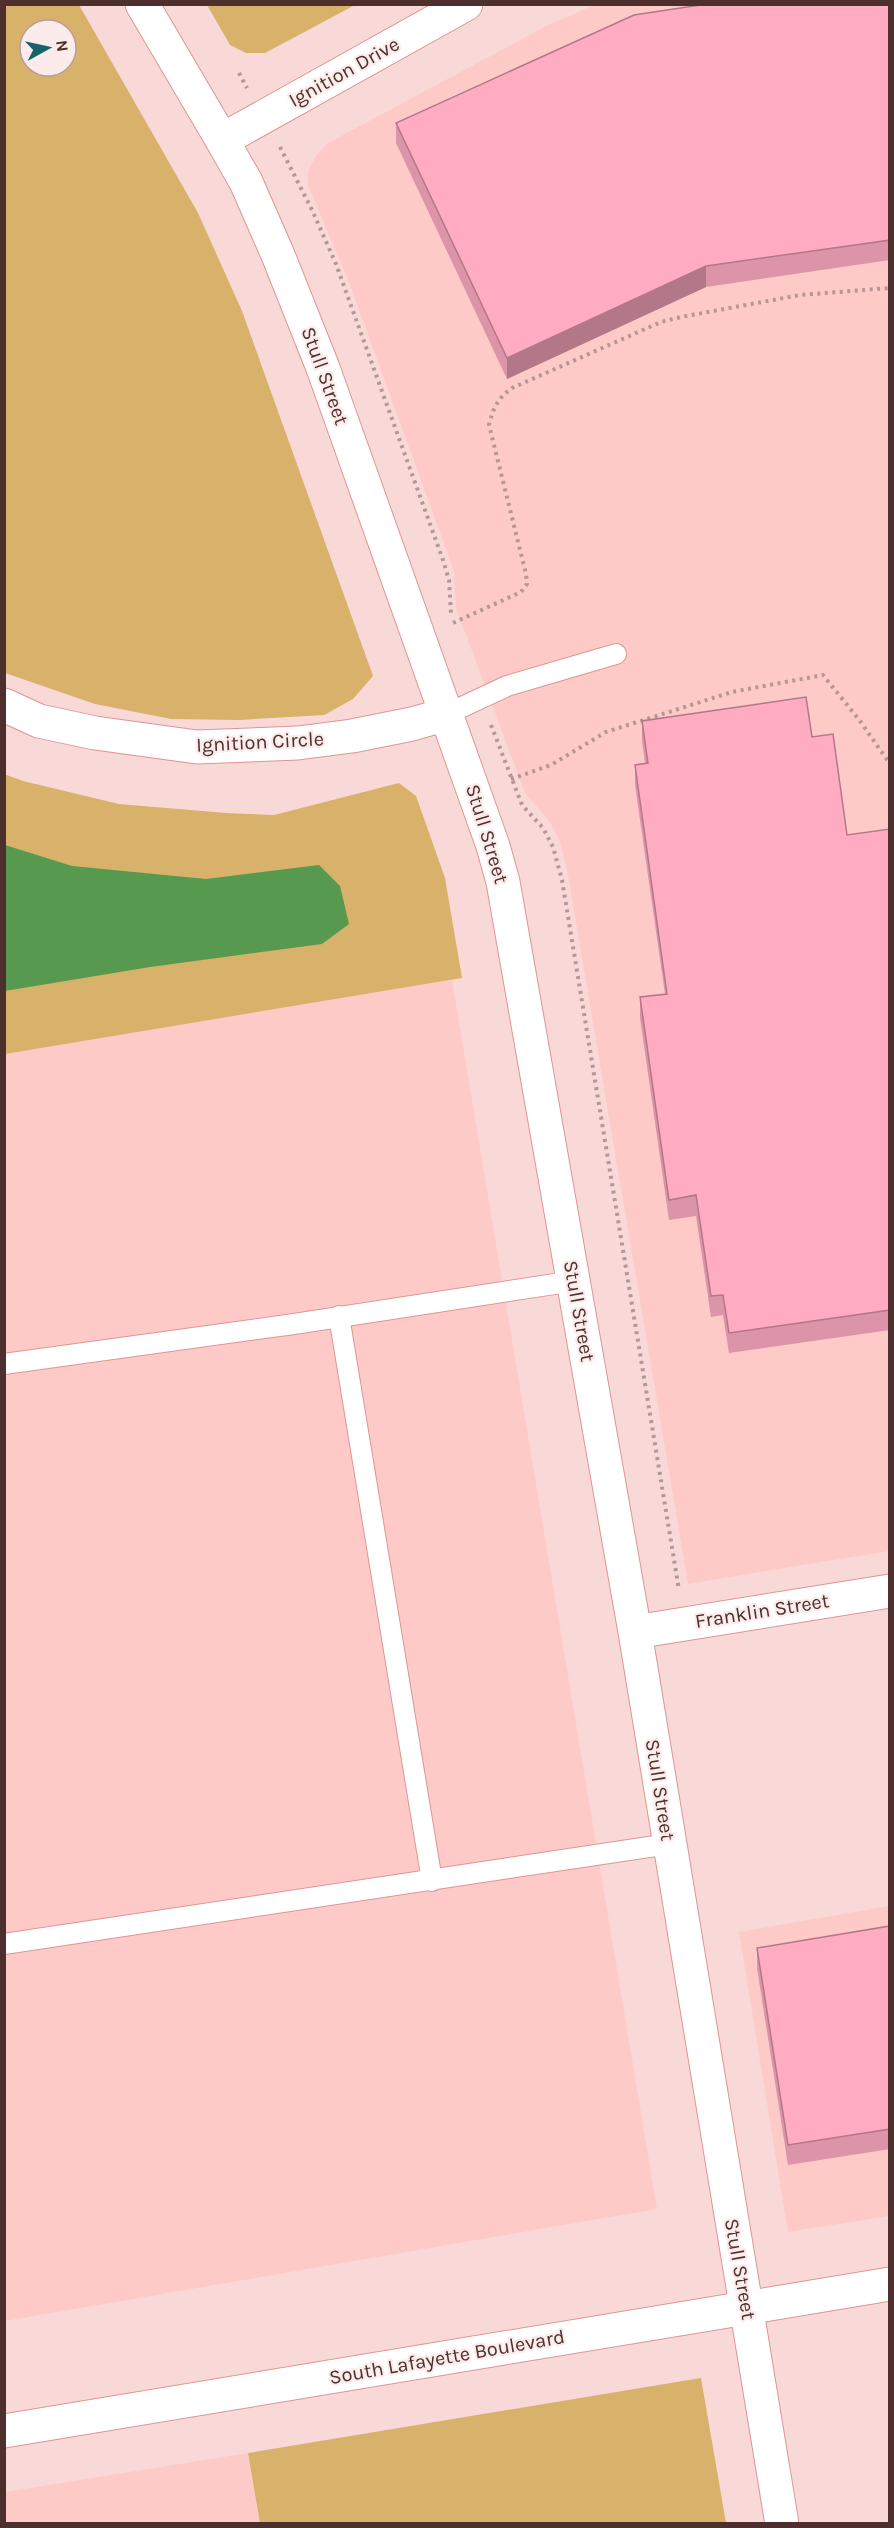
<svg xmlns="http://www.w3.org/2000/svg" width="894" height="2528" font-family="Karla,sans-serif">
	<style>
		.built { fill: #fecac8 }
		.green { fill: #d8b16a; fill-rule: evenodd }
		.water { fill: #57994f }
		.lines { fill: none; stroke-linecap: round; stroke-linejoin: round }
		.service-casing { stroke: #de9593; stroke-width: 22 }
		.minor-casing { stroke: #de9593; stroke-width: 35 }
		.tertiary-casing { stroke: #de9593; stroke-width: 35 }
		.path { stroke: #b69795; stroke-width: 4; stroke-dasharray: 3 4.5; stroke-linecap: butt }
		.service { stroke: #fff; stroke-width: 20 }
		.minor { stroke: #fff; stroke-width: 33 }
		.tertiary { stroke: #fff; stroke-width: 33 }
		.wall { fill: #db94a8 }
		.shaded-wall { fill: #b27888 }
		.building { fill: #ffacc3; stroke: #b27888; stroke-width: 1.5 }
		.labels { text-anchor: middle; dominant-baseline: central; stroke-width: 4.5; stroke-linejoin: round; paint-order: stroke }
		.street-label { font-size: 20px; fill: #4d2f2e; stroke: #fbebea }
	</style>
	<rect width="100%" height="100%" fill="#f9d9d7"/>
	<path class="built" d="M 597,4 L 889,5 L 889,1551 L 688,1584 L 567,869 L 559,839 L 550,822 L 525,793 L 456,608 L 454,571 L 350,285 L 308,185 L 308,171 L 316,156 L 328,143 L 548,25 Z
		M 452,980 L 657,2209 L 5,2321 L 5,1054 Z
		M 889,1906 L 889,2216 L 788,2232 L 739,1932 Z
		M 248,2453 L 260,2523 L 5,2523 L 5,2492 Z"/>
	<path class="green" d="M 5,4 L 79,5 L 198,213 L 242,311 L 373,676 L 353,699 L 324,715 L 239,720 L 171,719 L 95,704 L 5,673 ZM 30,30 L 66,30 L 66,66 L 30,66 Z
		M 207,5 L 355,5 L 265,53 L 246,53 L 230,45 Z
		M 4,774 L 23,781 L 119,804 L 226,813 L 274,815 L 399,783 L 416,796 L 445,878 L 462,978 L 5,1054 Z
		M 701,2378 L 726,2523 L 260,2523 L 248,2453 Z"/>
	<path class="water" d="M 5,845 L 72,866 L 206,879 L 319,865 L 340,886 L 349,924 L 322,944 L 150,967 L 5,991 Z"/>
	<g class="lines">
		<g class="service-casing">
			<path id="service" d="M 447,714 L 507,686 L 616,654
				M 339,1316 L 432,1881
				M 4,1364 L 294,1324 L 574,1281
				M 4,1944 L 669,1844"/>
		</g>
		<g class="minor-casing">
			<path id="minor" d="M 142,4 L 222,140 L 246,182 L 278,255 L 323,368 L 493,846 L 503,882 L 635,1632 L 782,2524
				M 222,140 L 466,4
				M 4,705 L 39,721 L 95,733 L 197,747 L 298,743 L 352,736 L 412,724 L 447,714
				M 635,1632 L 890,1591"/>
		</g>
		<g class="tertiary-casing">
			<path id="tertiary" d="M 4,2431 L 890,2284"/>
		</g>
		<path class="path" d="M 239,73 L 247,88
			M 280,147 L 312,210 L 336,264 L 443,560 L 449,580 L 451,614
			M 453,623 L 521,592 L 527,584 L 526,574 L 489,425 C 493,408 498,398 512,388 L 661,322 L 681,317 L 800,295 L 890,288
			M 491,725 L 522,805 L 543,828 L 553,847 L 562,880 L 679,1590
			M 511,779 L 551,765 L 606,732 L 732,692 L 823,675 L 860,721 L 890,764"/>
		<use href="#service" class="service"/>
		<use href="#minor" class="minor"/>
		<use href="#tertiary" class="tertiary"/>
	</g>
	<path class="wall" d="M 890,4 L 890,260 L 706,287 L 507,379 L 396,143 L 396,123 Z
		M 642,721 L 812,737 L 847,835 L 890,829 L 890,1330 L 729,1353 L 723,1315 L 711,1317 L 696,1216 L 669,1220 L 640,1018 L 640,997 L 665,994 L 635,785 L 635,765 L 645,763 L 642,741 Z
		M 890,1926 L 890,2149 L 788,2165 L 757,1968 L 757,1948 Z"/>
	<path class="shaded-wall" d="M 706,266 L 706,287 L 507,379 L 507,358 Z"/>
	<path class="building" d="M 707,4 L 890,4 L 890,240 L 706,266 L 507,358 L 396,123 L 634,15 Z
		M 806,697 L 812,737 L 833,734 L 847,835 L 890,829 L 890,1310 L 729,1333 L 723,1295 L 711,1296 L 696,1195 L 669,1200 L 640,997 L 667,994 L 635,765 L 648,763 L 642,721 Z
		M 890,1926 L 890,2129 L 788,2145 L 757,1948 Z"/>
	<g class="labels">
		<g class="street-label">
			<text transform="translate(344 72) rotate(-29)">Ignition Drive</text>
			<text transform="translate(325 376) rotate(70)">Stull Street</text>
			<text transform="translate(260 742) rotate(-3)">Ignition Circle</text>
			<text transform="translate(487 834) rotate(73)">Stull Street</text>
			<text transform="translate(579 1311) rotate(80)">Stull Street</text>
			<text transform="translate(762 1611) rotate(-9)">Franklin Street</text>
			<text transform="translate(660 1790) rotate(81)">Stull Street</text>
			<text transform="translate(740 2269) rotate(80)">Stull Street</text>
			<text transform="translate(447 2357) rotate(-10)">South Lafayette Boulevard</text>
		</g>
	</g>
	<rect width="894" height="2528" fill="none" stroke="#4d2f2e" stroke-width="12"/>
	<g transform="translate(48 48) rotate(82)"><circle r="28" fill="#fbebea" stroke="#b5a09f" stroke-width="1.5"/>
	<path d="M0-4.5L10 22L0 15L-10 22Z" fill="#156469"/>
	<text y="-9" font-size="16" font-weight="bold" text-anchor="middle" fill="#4d2f2e">N</text>
	</g>
</svg>
